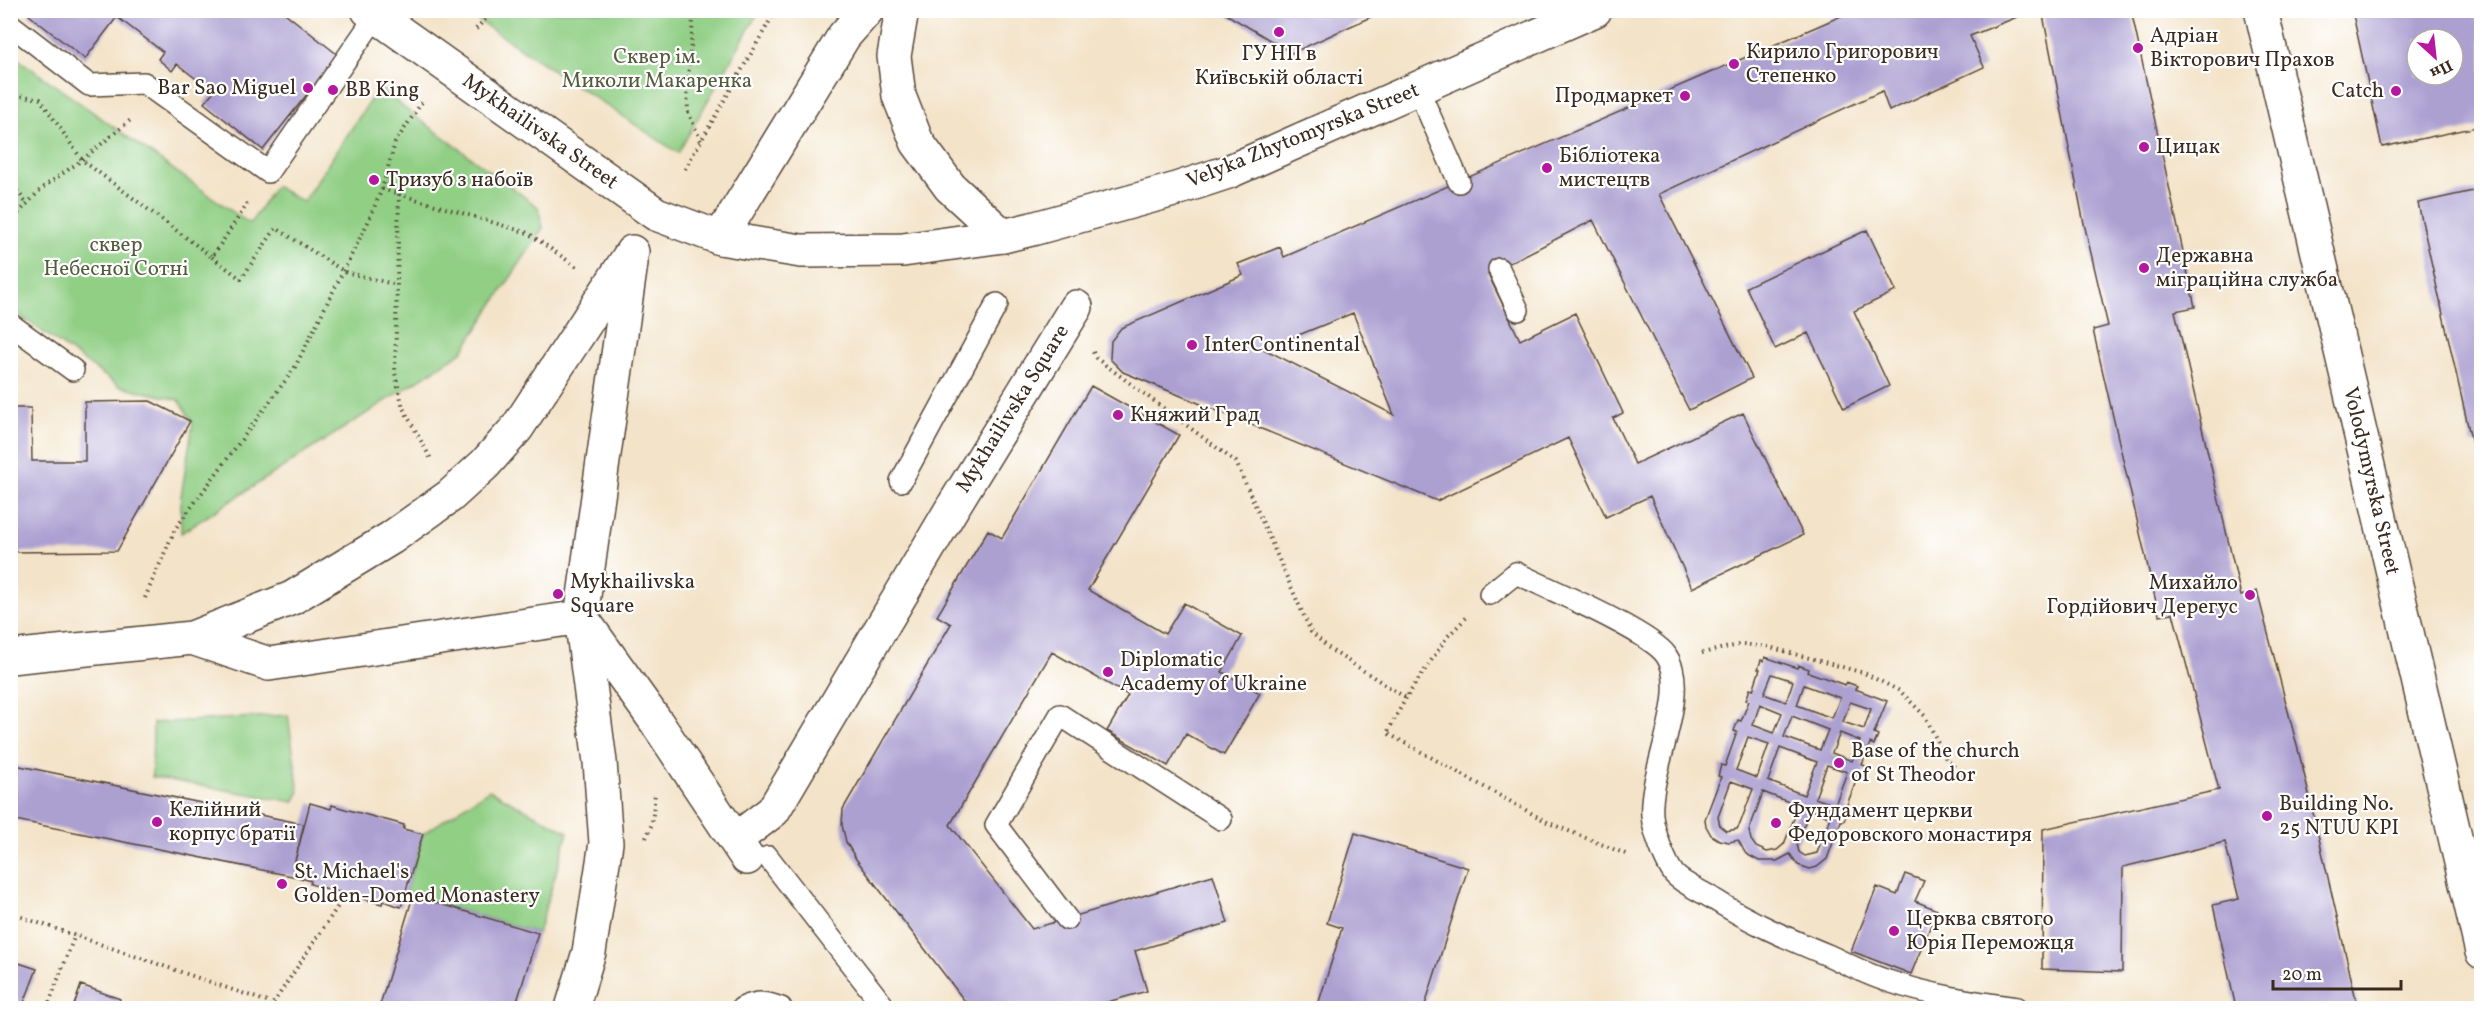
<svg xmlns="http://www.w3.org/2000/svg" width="2492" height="1019" font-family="Vollkorn,serif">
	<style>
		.green { fill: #91cf85; stroke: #667c52; stroke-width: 1.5 }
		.building { fill: #aca0d1; fill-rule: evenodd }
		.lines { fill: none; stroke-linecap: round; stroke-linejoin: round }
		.lane-casing { stroke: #574638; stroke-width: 24 }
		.street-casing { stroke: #574638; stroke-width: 36 }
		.secondary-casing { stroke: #574638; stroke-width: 36 }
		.path { stroke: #574638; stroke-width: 4; stroke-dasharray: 1.5 4.5; stroke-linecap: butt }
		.lane { stroke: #fff; stroke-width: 21 }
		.street { stroke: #fff; stroke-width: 33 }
		.secondary { stroke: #fff; stroke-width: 33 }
		.poi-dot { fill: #b5179e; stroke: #fff; stroke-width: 2 }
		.labels { text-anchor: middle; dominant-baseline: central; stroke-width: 4.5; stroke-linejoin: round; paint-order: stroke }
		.poi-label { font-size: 21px; fill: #3b2a1e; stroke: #fff; text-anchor: start }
		.park-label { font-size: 21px; fill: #555c3d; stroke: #fff }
		.street-label { font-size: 21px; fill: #3b2a1e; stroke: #fff }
	</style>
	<rect width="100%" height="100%" fill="#fff"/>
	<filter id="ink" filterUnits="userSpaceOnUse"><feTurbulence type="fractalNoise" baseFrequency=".0167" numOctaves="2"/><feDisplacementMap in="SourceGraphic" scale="12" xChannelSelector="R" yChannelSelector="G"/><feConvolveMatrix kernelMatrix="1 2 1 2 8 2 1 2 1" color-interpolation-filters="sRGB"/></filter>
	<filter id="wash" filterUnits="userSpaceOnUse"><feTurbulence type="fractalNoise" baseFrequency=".008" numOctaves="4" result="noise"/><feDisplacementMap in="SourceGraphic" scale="24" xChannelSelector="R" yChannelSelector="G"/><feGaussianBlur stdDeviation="1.35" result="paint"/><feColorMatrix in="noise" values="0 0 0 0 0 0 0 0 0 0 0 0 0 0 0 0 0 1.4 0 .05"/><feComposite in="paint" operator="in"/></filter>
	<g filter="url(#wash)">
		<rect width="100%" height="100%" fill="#f3e3c8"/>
		<path class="green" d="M 464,11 L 759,11 L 678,153 Z
			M 11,54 L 250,224 L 275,186 L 303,202 L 379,87 L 403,107 L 538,207 L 543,228 L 462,352 L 181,533 L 181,496 L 193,423 L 179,400 L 119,386 L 11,309 Z
			M 288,715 L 299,793 L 294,802 L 152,777 L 153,723 Z
			M 489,790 L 568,832 L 538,933 L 405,894 L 423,834 Z"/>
		<g id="blocks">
			<path class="building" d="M 33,10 L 281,10 L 338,55 L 263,150 L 204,103 L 213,92 L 177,64 L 172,71 L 158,59 L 163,52 L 117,17 L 85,59 L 29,15 Z
				M 1219,10 L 1386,10 L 1292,53 Z
				M 1855,10 L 2032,11 L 1970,36 L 1984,67 L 1889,111 L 1882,91 L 1659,194 L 1752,378 L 1689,410 L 1593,220 L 1488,274 L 1520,340 L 1575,313 L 1623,413 L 1613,418 L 1635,464 L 1743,413 L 1803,535 L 1692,588 L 1650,496 L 1606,517 L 1568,438 L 1437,501 L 1123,372 L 1110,359 L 1111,341 L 1121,328 L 1243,275 L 1238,264 L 1280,247 L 1284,257 ZM 1353,313 L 1394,415 L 1264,349 Z
				M 2042,10 L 2131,10 L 2195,307 L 2175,311 L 2241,596 L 2257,591 L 2303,769 L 2358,1008 L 2236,1008 L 2213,905 L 2239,899 L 2225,842 L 2123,867 L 2122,972 L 2042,969 L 2043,829 L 2219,790 L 2173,613 L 2159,615 L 2093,330 L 2108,326 L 2083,219 Z
				M 2352,10 L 2482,10 L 2482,126 L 2382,147 ZM 2417,39 L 2453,39 L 2453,75 L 2417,75 Z
				M 2482,189 L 2482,442 L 2472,444 L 2418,203 Z
				M 1867,230 L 1896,291 L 1854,311 L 1889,386 L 1844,408 L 1808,333 L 1775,349 L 1746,287 Z
				M 1091,386 L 1179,435 L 1088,590 L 1165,634 L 1184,603 L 1242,636 L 1222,672 L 1260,693 L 1224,755 L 1186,734 L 1168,766 L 1107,731 L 1128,695 L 1052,652 L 950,825 L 1032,929 L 1213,875 L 1228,923 L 1135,951 L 1147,991 L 1093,1006 L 1098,1008 L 970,1008 L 856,859 L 846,842 L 842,825 L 843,809 L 951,624 L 937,616 L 988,530 L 1002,538 Z
				M 150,401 L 190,421 L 117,551 L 10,552 L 10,408 L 31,408 L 32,461 L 85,461 L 85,402 Z
				M 1765,657 L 1797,668 L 1798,665 L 1809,669 L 1808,672 L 1845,685 L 1846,682 L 1857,686 L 1855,689 L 1887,701 L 1874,733 L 1878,735 L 1874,745 L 1870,743 L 1862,765 L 1866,766 L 1861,777 L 1858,776 L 1845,810 L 1848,810 L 1844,821 L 1841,821 L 1827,859 L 1817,867 L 1810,869 L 1798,865 L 1790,854 L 1777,861 L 1759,861 L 1746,854 L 1738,840 L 1729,842 L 1719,840 L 1711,835 L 1706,826 L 1705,819 L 1721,777 L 1718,776 L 1721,765 L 1725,766 L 1737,732 L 1734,731 L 1738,720 L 1741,721 L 1749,701 L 1746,700 L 1750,689 L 1753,690 L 1760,669 L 1758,669 L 1761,660 L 1764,661 ZM 1772,674 L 1793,681 L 1786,702 L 1764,694 ZM 1804,685 L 1840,698 L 1832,718 L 1797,705 ZM 1850,702 L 1871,709 L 1864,729 L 1843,722 ZM 1760,704 L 1782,713 L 1774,733 L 1753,725 ZM 1792,716 L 1828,730 L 1820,750 L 1784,737 ZM 1840,733 L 1860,741 L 1852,761 L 1832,753 ZM 1748,737 L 1769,744 L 1757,778 L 1736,770 ZM 1780,748 L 1817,762 L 1804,795 L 1768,781 ZM 1827,765 L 1847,772 L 1835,805 L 1815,798 ZM 1731,781 L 1753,789 L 1740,824 L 1737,829 L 1726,831 L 1720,826 L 1718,817 ZM 1763,792 L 1799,806 L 1784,844 L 1777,850 L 1767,852 L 1756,847 L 1751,840 L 1749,831 ZM 1810,810 L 1830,817 L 1817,853 L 1805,856 L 1799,852 L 1797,844 Z
				M 10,764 L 304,824 L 293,869 L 310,803 L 331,809 L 332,805 L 345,809 L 397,823 L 404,825 L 403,829 L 423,834 L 401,907 L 383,901 L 382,904 L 310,884 L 311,881 L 297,877 L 10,819 Z
				M 1355,833 L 1468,868 L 1424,1008 L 1317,1008 L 1342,928 L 1327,923 Z
				M 1905,874 L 1924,881 L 1915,901 L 1937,910 L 1911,974 L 1851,951 L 1877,887 L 1897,895 Z
				M 413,896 L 538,933 L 515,1008 L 379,1008 Z
				M 10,960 L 37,969 L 22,1008 L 10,1008 Z
				M 81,985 L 120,999 L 117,1008 L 73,1008 Z"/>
		</g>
	</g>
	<g filter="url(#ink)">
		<use href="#blocks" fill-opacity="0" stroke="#574638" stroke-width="1.5"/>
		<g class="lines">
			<g class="lane-casing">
				<path id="lane" d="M 11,25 L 89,85 L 144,83 L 268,172 L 376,16
					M 1418,89 L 1459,182
					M 1499,269 L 1518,310
					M 10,324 L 73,370
					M 901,481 L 997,304
					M 1490,594 L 1516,573 C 1547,588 1649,631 1666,655 C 1692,692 1648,771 1652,815 C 1653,830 1665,862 1674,874 C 1683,884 1701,891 1712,898 C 1749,922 1789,939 1830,956 C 1849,965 1868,975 1888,981 C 1929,995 1974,1002 2017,1008
					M 768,857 L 885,1008
					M 1067,919 L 996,825 L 1060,715 L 1221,819
					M 742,1008 C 758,1001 766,1002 781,1008"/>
			</g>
			<g class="street-casing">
				<path id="street" d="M 902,10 L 894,56 L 899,96 L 917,142 L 950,187 L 1003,236
					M 2261,10 L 2482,952
					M 720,238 L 844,36 L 867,10
					M 192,638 L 269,664 L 581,617 L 657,723 L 747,858
					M 10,657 L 192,638 L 292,598 L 391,538 L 450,496 L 485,464 L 517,428 L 632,252
					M 735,840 L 773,811 L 951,510 L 1076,307
					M 572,1008 L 589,952 L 606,843 L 600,762 L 581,617 L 631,263"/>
			</g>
			<g class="secondary-casing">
				<path id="secondary" d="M 368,10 L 656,214 L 720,238 L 801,251 L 903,250 L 1003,236 L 1032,229 L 1170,191 L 1228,172 L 1595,10"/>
			</g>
			<path class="path" d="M 694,10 L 687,88 L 688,112 L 701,141
				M 476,29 L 494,10
				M 10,98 L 19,95 L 40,99 L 82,160 L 212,257 L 250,200
				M 685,169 L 776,10
				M 10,181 L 27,204
				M 382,189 L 528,233 L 577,267
				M 399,194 L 395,373 L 403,408 L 432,461
				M 10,222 L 42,188 L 82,160 L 133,118
				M 212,257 L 241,279 L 276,228 L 345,272 L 397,285
				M 1093,352 L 1096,358 L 1236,462 L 1311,632 L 1331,650 L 1406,698 L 1447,637 L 1467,617
				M 145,598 L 175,529 L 294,369 L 368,222 L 382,189 L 395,143 L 422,102
				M 1702,653 L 1743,644 L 1769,647 L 1864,673 L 1900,691 L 1925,716 L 1946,759 L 1969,780
				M 1406,698 L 1387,733 L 1549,823 L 1628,855
				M 646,838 L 652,824 L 655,793
				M 10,913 L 271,1003
				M 47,1008 L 75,935
				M 270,1008 L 346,894"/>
			<use href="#lane" class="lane"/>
			<use href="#street" class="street"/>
			<use href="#secondary" class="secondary"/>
		</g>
	</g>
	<g class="poi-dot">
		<circle cx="1279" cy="32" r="6"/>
		<circle cx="2138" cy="48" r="6"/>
		<circle cx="1734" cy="64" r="6"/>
		<circle cx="308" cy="88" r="6"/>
		<circle cx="333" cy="90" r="6"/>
		<circle cx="2396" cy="91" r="6"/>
		<circle cx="1685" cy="96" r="6"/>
		<circle cx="2144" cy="147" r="6"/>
		<circle cx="1547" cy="168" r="6"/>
		<circle cx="374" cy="180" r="6"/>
		<circle cx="2144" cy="268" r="6"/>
		<circle cx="1192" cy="345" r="6"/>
		<circle cx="1118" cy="415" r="6"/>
		<circle cx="558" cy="594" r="6"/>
		<circle cx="2250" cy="595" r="6"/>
		<circle cx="1108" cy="672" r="6"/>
		<circle cx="1839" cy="763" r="6"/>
		<circle cx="2267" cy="816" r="6"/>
		<circle cx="157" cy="822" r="6"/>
		<circle cx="1776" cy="823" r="6"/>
		<circle cx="282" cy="884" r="6"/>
		<circle cx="1894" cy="931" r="6"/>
	</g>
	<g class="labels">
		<g class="poi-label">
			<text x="2150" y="36">Адріан<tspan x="2150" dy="24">Вікторович Прахов</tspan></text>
			<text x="1746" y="52">Кирило Григорович<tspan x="1746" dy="24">Степенко</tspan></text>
			<text x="1279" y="54" text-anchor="middle">ГУ НП в<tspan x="1279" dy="24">Київській області</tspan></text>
			<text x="296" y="88" text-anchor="end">Bar Sao Miguel</text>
			<text x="345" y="90">BB King</text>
			<text x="2384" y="91" text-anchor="end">Catch</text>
			<text x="1673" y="96" text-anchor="end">Продмаркет</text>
			<text x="2156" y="147">Цицак</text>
			<text x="1559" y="156">Бібліотека<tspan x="1559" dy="24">мистецтв</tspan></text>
			<text x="386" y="180">Тризуб з набоїв</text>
			<text x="2156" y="256">Державна<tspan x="2156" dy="24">міграційна служба</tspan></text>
			<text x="1204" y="345">InterContinental</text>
			<text x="1130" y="415">Княжий Град</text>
			<text x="570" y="582">Mykhailivska<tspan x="570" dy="24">Square</tspan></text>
			<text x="2238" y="583" text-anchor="end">Михайло<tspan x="2238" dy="24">Гордійович Дерегус</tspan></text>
			<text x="1120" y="660">Diplomatic<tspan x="1120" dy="24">Academy of Ukraine</tspan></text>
			<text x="1851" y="751">Base of the church<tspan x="1851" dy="24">of St Theodor</tspan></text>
			<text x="2279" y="804">Building No.<tspan x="2279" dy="24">25 NTUU KPI</tspan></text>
			<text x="169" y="810">Келійний<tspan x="169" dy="24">корпус братії</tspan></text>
			<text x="1788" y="811">Фундамент церкви<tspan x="1788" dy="24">Федоровского монастиря</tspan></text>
			<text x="294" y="872">St. Michael's<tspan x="294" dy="24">Golden-Domed Monastery</tspan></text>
			<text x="1906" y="919">Церква святого<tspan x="1906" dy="24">Юрія Переможця</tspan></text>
		</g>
		<g class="park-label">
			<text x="657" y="57">Сквер ім.<tspan x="657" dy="24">Миколи Макаренка</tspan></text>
			<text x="116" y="245">сквер<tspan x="116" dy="24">Небесної Сотні</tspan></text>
		</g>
		<g class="street-label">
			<text transform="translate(540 132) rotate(35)">Mykhailivska Street</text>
			<text transform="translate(1303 136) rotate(-22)">Velyka Zhytomyrska Street</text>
			<text transform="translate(1013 409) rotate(-58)">Mykhailivska Square</text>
			<text transform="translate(2371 481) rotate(77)">Volodymyrska Street</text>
		</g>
	</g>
	<rect width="2492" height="1019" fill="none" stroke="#fff" stroke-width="36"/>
	<g transform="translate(2435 57) rotate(153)"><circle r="28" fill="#ffffff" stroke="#b1aaa5" stroke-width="1.5"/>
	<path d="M0-4.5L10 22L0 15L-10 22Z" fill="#b5179e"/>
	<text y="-9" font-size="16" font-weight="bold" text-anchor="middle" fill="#3b2a1e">Пн</text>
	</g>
	<path d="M2273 980v9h128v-9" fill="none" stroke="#3b2a1e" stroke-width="3"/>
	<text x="2282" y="980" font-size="18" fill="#3b2a1e" stroke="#ffffff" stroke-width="4.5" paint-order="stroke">20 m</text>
</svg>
